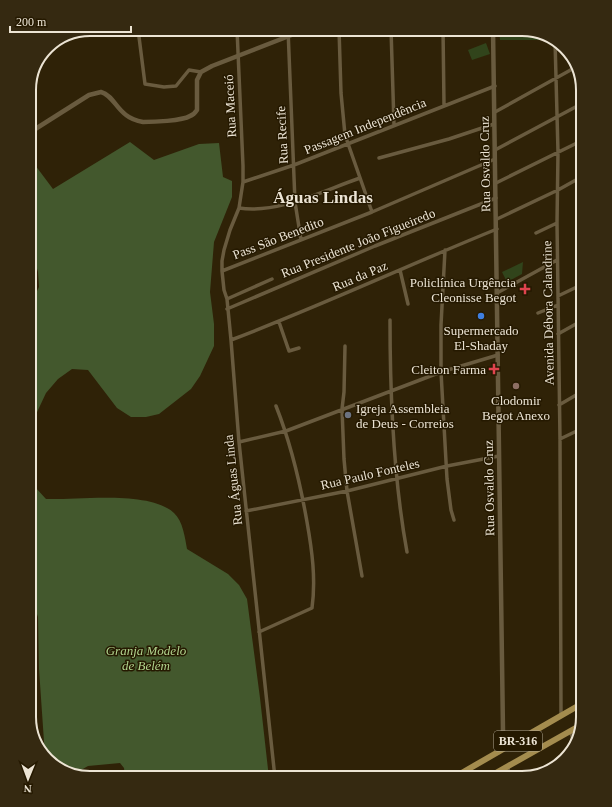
<svg xmlns="http://www.w3.org/2000/svg" width="612" height="807" font-family="'Times New Roman',serif">
	<style>
		.green { fill: #31441b }
		.forest { fill: #43582d }
		.lines { fill: none; stroke-linecap: round; stroke-linejoin: round }
		.minor { stroke: #695b3f; stroke-width: 3.5 }
		.tertiary { stroke: #695b3f; stroke-width: 4.5 }
		.trunk { stroke: #a48c4e; stroke-width: 6 }
		.health-dot { fill: #e0444e; stroke: #251900; stroke-width: 1.5 }
		.shop-dot { fill: #3f7fe0; stroke: #251900; stroke-width: 1.5 }
		.education-dot { fill: #8d6e63; stroke: #251900; stroke-width: 1.5 }
		.worship-dot { fill: #6b7280; stroke: #251900; stroke-width: 1.5 }
		.labels { text-anchor: middle; dominant-baseline: central; stroke-width: 3; stroke-linejoin: round; paint-order: stroke }
		.shield { fill: #251900; stroke: #b0a794; stroke-width: 1 }
		.shield-label { font-size: 12px; font-weight: bold; fill: #ece4d4 }
		.street-label { font-size: 13px; fill: #ece4d4; stroke: #251900 }
		.poi-label { font-size: 13px; fill: #ece4d4; stroke: #251900; text-anchor: end }
		.park-label { font-size: 13px; font-style: italic; fill: #b0d38d; stroke: #251900 }
		.district-label { font-size: 17px; font-weight: bold; fill: #ece4d4; stroke: #251900 }
		.rim { fill: none; stroke: #ece4d4; stroke-width: 2 }
	</style>
	<rect width="100%" height="100%" fill="#2f2207"/>
	<path class="green" d="M 499,29 L 526,29 L 552,37 L 552,40 L 500,40 Z
		M 486,43 L 490,54 L 472,60 L 468,50 Z
		M 523,262 L 522,274 L 507,282 L 502,272 Z"/>
	<path class="forest" d="M 130,142 L 154,160 L 199,144 L 219,143 L 223,177 L 232,181 L 232,197 L 214,242 L 210,292 L 214,324 L 214,346 L 200,376 L 191,389 L 159,414 L 146,417 L 131,417 L 117,408 L 88,370 L 72,369 L 58,379 L 46,393 L 31,425 L 29,433 L 29,307 L 39,287 L 38,272 L 29,240 L 29,157 L 53,189 Z
		M 29,476 L 35,487 L 46,499 C 78,500 150,490 174,513 C 183,521 185,538 187,549 L 228,574 L 239,585 L 247,599 L 260,698 L 269,778 L 125,778 L 124,768 L 120,763 L 88,766 L 81,770 L 80,776 L 60,770 L 45,756 L 39,669 L 38,617 L 37,614 L 29,612 Z
		M 583,577 L 583,610 L 579,614 L 577,581 Z"/>
	<g class="lines">
		<path class="minor" d="M 138,29 L 145,84 L 164,87 L 176,86 L 189,70 L 201,72
			M 237,29 L 243,166 L 243,182 L 239,208 L 230,230 L 224,250 L 222,261 L 222,271 L 224,290 L 227,299 L 231,340 L 239,442 L 275,778
			M 288,29 L 295,202 L 301,240
			M 339,29 L 341,93 L 345,135 L 372,212
			M 391,29 L 394,125
			M 443,29 L 444,105
			M 555,40 L 558,152 L 557,223 L 560,439 L 561,716
			M 495,112 L 576,67
			M 495,150 L 583,103
			M 379,158 L 449,139 L 494,124
			M 243,182 L 294,165 L 495,86
			M 496,183 L 583,140
			M 239,208 C 279,214 322,191 360,178
			M 497,219 L 558,190 L 583,176
			M 536,233 L 557,223
			M 445,250 L 441,325 L 441,372 L 447,479 L 451,510 L 454,520
			M 400,270 L 408,304
			M 222,271 L 372,212 L 495,159
			M 497,293 L 557,260
			M 558,296 L 583,284
			M 227,299 L 272,279
			M 227,309 L 375,246 L 496,198
			M 538,313 L 558,305
			M 390,320 C 390,397 393,476 407,552
			M 279,322 L 289,351 L 299,348
			M 558,334 L 583,320
			M 231,340 C 321,306 408,265 497,229
			M 345,346 L 344,392 L 342,409 L 344,459 L 347,491 L 362,576
			M 559,405 L 583,391
			M 560,439 L 583,428
			M 239,442 L 286,431 L 441,372 L 498,355
			M 246,511 L 347,491 L 447,466 L 499,456
			M 259,632 L 312,608 C 316,579 312,550 307,522 C 300,482 291,444 276,406
			M 570,731 L 572,736 L 573,750"/>
		<path class="tertiary" d="M 493,29 L 503,731 L 503,740 L 499,752
			M 29,133 L 89,95 L 101,92 C 112,95 116,108 126,115 C 131,119 137,121 143,122 C 153,122 182,121 190,116 C 193,115 195,113 197,110 L 197,80 L 201,72 L 212,66 L 307,29
			M 504,733 L 508,738 L 517,742
			M 507,778 L 508,766"/>
		<path class="trunk" d="M 453,778 L 583,703
			M 487,778 L 581,725"/>
	</g>
	<g class="health-dot">
		<path d="M523 283h4v4h4v4h-4v4h-4v-4h-4v-4h4z"/>
		<path d="M492 363h4v4h4v4h-4v4h-4v-4h-4v-4h4z"/>
	</g>
	<circle class="shop-dot" cx="481" cy="316" r="4"/>
	<circle class="education-dot" cx="516" cy="386" r="4"/>
	<circle class="worship-dot" cx="348" cy="415" r="4"/>
	<g class="labels">
		<rect class="shield" x="494" y="731" width="48" height="20" rx="3"/>
		<g class="shield-label">
			<text x="518" y="741">BR-316</text>
		</g>
		<g class="street-label">
			<text transform="translate(230 106) rotate(-93)">Rua Maceió</text>
			<text transform="translate(365 126) rotate(-22)">Passagem Independência</text>
			<text transform="translate(282 135) rotate(-93)">Rua Recife</text>
			<text transform="translate(485 164) rotate(-91)">Rua Osvaldo Cruz</text>
			<text transform="translate(278 238) rotate(-21)">Pass São Benedito</text>
			<text transform="translate(358 243) rotate(-22)">Rua Presidente João Figueiredo</text>
			<text transform="translate(360 276) rotate(-23)">Rua da Paz</text>
			<text transform="translate(548 313) rotate(-91)">Avenida Débora Calandrine</text>
			<text transform="translate(370 474) rotate(-13)">Rua Paulo Fonteles</text>
			<text transform="translate(233 480) rotate(-96)">Rua Águas Linda</text>
			<text transform="translate(489 488) rotate(-91)">Rua Osvaldo Cruz</text>
		</g>
		<g class="poi-label">
			<text x="516" y="282">Policlínica Urgência<tspan x="516" dy="15">Cleonisse Begot</tspan></text>
			<text x="481" y="330" text-anchor="middle">Supermercado<tspan x="481" dy="15">El-Shaday</tspan></text>
			<text x="486" y="369">Cleiton Farma</text>
			<text x="516" y="400" text-anchor="middle">Clodomir<tspan x="516" dy="15">Begot Anexo</tspan></text>
			<text x="356" y="408" text-anchor="start">Igreja Assembleia<tspan x="356" dy="15">de Deus - Correios</tspan></text>
		</g>
		<g class="park-label">
			<text x="146" y="650">Granja Modelo<tspan x="146" dy="15">de Belém</tspan></text>
		</g>
		<g class="district-label">
			<text x="323" y="197">Águas Lindas</text>
		</g>
	</g>
	<path d="M0 0H612V807H0ZM90 36H522A54 54 0 0 1 576 90V717A54 54 0 0 1 522 771H90A54 54 0 0 1 36 717V90A54 54 0 0 1 90 36Z" fill="#352911" fill-rule="evenodd"/>
	<path class="rim" d="M90 36H522A54 54 0 0 1 576 90V717A54 54 0 0 1 522 771H90A54 54 0 0 1 36 717V90A54 54 0 0 1 90 36Z"/>
	<g transform="translate(28 779) rotate(181)" stroke="#251900" stroke-width="3" paint-order="stroke">
	<path d="M0-3L7 15L0 10L-7 15Z" fill="#ece4d4"/>
	<text y="-6" font-size="11" font-weight="bold" text-anchor="middle" fill="#ece4d4">N</text>
	</g>
	<path d="M10 26v6h121v-6" fill="none" stroke="#ece4d4" stroke-width="2"/>
	<text x="16" y="26" font-size="12" fill="#ece4d4" stroke="#251900" stroke-width="3" paint-order="stroke">200 m</text>
</svg>
